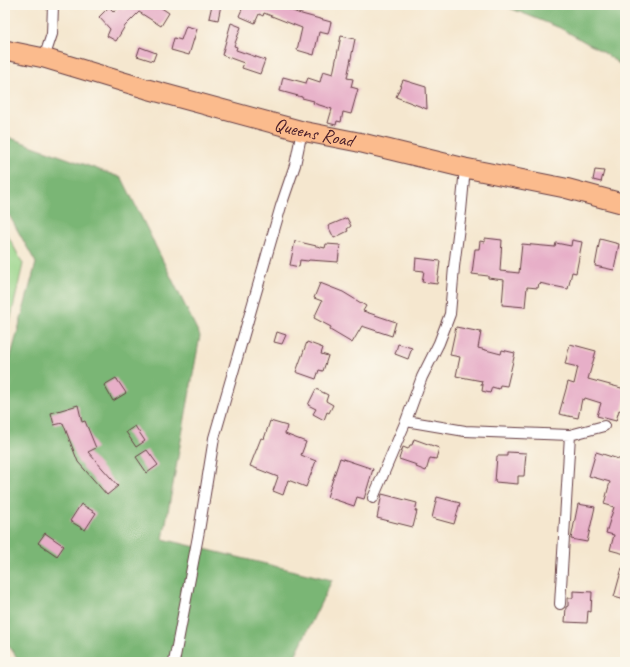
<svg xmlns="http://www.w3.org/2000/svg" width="630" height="667" font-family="Caveat,sans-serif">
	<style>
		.green { fill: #98d489; stroke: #717a5a }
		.forest { fill: #7ab675; stroke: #626a50 }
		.building { fill: #e7afc8 }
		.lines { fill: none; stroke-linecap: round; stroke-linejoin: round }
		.street-casing { stroke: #643d44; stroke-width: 12 }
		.highway-casing { stroke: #643d44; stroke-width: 21 }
		.street { stroke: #fff; stroke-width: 10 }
		.highway { stroke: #fbbb8d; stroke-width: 19 }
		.labels { text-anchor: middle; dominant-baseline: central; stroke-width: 4; stroke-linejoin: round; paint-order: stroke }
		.street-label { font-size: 19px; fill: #4a1f2b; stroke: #fbf7ec }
	</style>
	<rect width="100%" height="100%" fill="#fbf7ec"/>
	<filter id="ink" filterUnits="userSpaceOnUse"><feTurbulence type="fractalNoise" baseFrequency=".025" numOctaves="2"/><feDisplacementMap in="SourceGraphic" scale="8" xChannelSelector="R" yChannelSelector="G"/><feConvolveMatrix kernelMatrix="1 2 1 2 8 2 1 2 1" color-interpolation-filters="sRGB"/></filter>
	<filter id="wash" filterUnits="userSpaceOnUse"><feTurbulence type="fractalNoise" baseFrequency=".012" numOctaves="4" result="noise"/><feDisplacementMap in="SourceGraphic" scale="16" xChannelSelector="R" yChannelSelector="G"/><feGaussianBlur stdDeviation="0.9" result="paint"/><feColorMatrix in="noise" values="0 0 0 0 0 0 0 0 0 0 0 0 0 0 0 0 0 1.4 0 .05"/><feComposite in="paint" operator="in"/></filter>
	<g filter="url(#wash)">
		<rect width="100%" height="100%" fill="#f5e7cf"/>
		<path class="green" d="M 5,230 L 23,264 L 10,322 L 5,320 Z"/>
		<path class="forest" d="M 502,5 L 625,5 L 625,68 L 603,52 L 560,28 Z
			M 5,136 L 122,178 L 200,336 L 163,539 L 332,580 L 292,662 L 20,662 L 5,640 L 5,378 L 36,263 L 5,208 Z"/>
		<g id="blocks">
			<path class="building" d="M 129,5 L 157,5 L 169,13 L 161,26 L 139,12 L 125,26 L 116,41 L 107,36 L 110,29 L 99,17 L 109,7 L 114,12 L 120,6 L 124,10 Z
				M 212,5 L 221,5 L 218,20 L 209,18 Z
				M 238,5 L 277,5 L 298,13 L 331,22 L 328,34 L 319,32 L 314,55 L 297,50 L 302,28 L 264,13 L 263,16 L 259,14 L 255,23 L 239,16 L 243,7 Z
				M 231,23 L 241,27 L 234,46 L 237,47 L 236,50 L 265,60 L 260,74 L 242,68 L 244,63 L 222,55 Z
				M 186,26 L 197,29 L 189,55 L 171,50 L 174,38 L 181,40 Z
				M 341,36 L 355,39 L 347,78 L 353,79 L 351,87 L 358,89 L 351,114 L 343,112 L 341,122 L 337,121 L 336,125 L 328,123 L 332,109 L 313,103 L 314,101 L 302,98 L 302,97 L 280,91 L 283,77 L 306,83 L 308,78 L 320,82 L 323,71 L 333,74 Z
				M 140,47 L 156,53 L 153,61 L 137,56 Z
				M 403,80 L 426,87 L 427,109 L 396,97 Z
				M 595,170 L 604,171 L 601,182 L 593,180 Z
				M 347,218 L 351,226 L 347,229 L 348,231 L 334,238 L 328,226 Z
				M 485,238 L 502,240 L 500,271 L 519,273 L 522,244 L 555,247 L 556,243 L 571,246 L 572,240 L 582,242 L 576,273 L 572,272 L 568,289 L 539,283 L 538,288 L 527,287 L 525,307 L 502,305 L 504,280 L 488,278 L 488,276 L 472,274 L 475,249 L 479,249 L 480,241 L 485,242 Z
				M 600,239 L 619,244 L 614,270 L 595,266 Z
				M 295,241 L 325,248 L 326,244 L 340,245 L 338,262 L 309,260 L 308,261 L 300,260 L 299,267 L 290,265 Z
				M 416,258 L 440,261 L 437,284 L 422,282 L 424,271 L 415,270 Z
				M 320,283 L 343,292 L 366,306 L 363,311 L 396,322 L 392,336 L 362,326 L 352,343 L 330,330 L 331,327 L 314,318 L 322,301 L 314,298 Z
				M 456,327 L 481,332 L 478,348 L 501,354 L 502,350 L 515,353 L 507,386 L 500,385 L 499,389 L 492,387 L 490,393 L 482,391 L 483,385 L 481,385 L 482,381 L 456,376 L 460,357 L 450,355 Z
				M 277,332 L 286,335 L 282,344 L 274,342 Z
				M 307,342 L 323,348 L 321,354 L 328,356 L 323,371 L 319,370 L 316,379 L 296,372 Z
				M 398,344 L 412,348 L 408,359 L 395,354 Z
				M 570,344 L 596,351 L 588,379 L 625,389 L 625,399 L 622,411 L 619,410 L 616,421 L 597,416 L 601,403 L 585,398 L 584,400 L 582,399 L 578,418 L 559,414 L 568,382 L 574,384 L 578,367 L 565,364 Z
				M 116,378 L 126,393 L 113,401 L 104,385 Z
				M 316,389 L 328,395 L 326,401 L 333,405 L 329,413 L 327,412 L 324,420 L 313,414 L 316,409 L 308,405 Z
				M 78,405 L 82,422 L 85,421 L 96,448 L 88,452 L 118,486 L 107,495 L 78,462 L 63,423 L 54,425 L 51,413 Z
				M 270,421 L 287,426 L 285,434 L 306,442 L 301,455 L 316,461 L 306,487 L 288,480 L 283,495 L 273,491 L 278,477 L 250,466 L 261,438 L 264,439 Z
				M 135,426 L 145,441 L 136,447 L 126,432 Z
				M 414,439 L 439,448 L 436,459 L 430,458 L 426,471 L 416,467 L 417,465 L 399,459 L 403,447 L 408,449 L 410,445 L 412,445 Z
				M 147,450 L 158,465 L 147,473 L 136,457 Z
				M 507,452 L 526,453 L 524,476 L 518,476 L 518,484 L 495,482 L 497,456 L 507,456 Z
				M 596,452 L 625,461 L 625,554 L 610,550 L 614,535 L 606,533 L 614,507 L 604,504 L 610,482 L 589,476 Z
				M 340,458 L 373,469 L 364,499 L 357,497 L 354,506 L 327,497 Z
				M 382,494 L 417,503 L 415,511 L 417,511 L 413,527 L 377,518 Z
				M 437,497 L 460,503 L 454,524 L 432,518 Z
				M 81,504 L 96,513 L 85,530 L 70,521 Z
				M 578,504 L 595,507 L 587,542 L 571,539 Z
				M 45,533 L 64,546 L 57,556 L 38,543 Z
				M 622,568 L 625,568 L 625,600 L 614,597 Z
				M 573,591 L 592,592 L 591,612 L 588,611 L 587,623 L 565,622 L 566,607 L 568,606 L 568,598 L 573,598 Z"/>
		</g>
	</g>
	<g filter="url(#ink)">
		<use href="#blocks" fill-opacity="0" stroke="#643d44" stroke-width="1"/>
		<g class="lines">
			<g class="street-casing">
				<path id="street" d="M 44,58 L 52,34 L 53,5
					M 406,421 L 465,431 L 570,435 L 604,426
					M 373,498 L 406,421 L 422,377 L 439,343 L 450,314 L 454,267 L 461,211 L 465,168
					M 560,604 L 570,435
					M 174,662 L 199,531 L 214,438 L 281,206 L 295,165 L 302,131"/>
			</g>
			<g class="highway-casing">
				<g id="highway">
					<path id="s1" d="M 5,50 L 44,58 L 147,89 L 302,131 L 358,142 L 465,168 L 565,188 L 625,204"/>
				</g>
			</g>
			<use href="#street" class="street"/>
			<use href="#highway" class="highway"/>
		</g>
	</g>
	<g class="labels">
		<g class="street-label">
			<text stroke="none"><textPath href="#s1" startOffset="320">Queens Road</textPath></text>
		</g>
	</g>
	<rect width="630" height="667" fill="none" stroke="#fbf7ec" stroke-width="20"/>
</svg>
